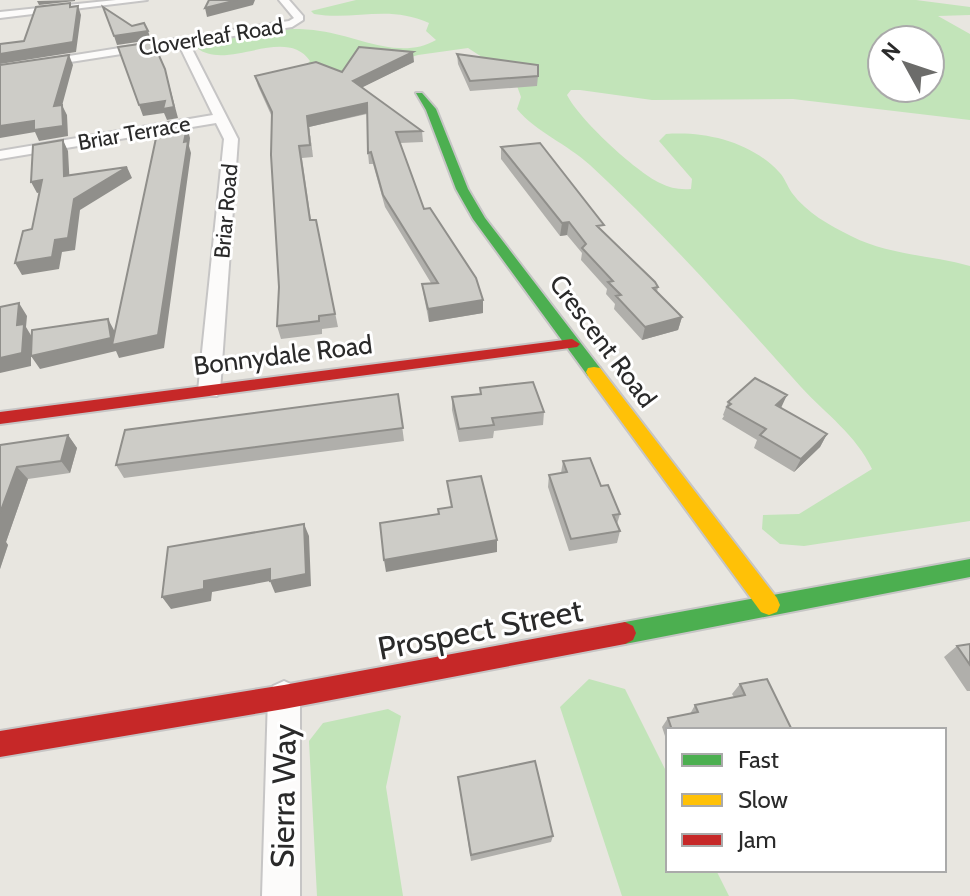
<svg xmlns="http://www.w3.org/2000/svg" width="970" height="896" font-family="Cabin,sans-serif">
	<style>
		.green { fill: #c2e4b9; fill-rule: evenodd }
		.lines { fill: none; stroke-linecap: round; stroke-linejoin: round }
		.street-casing { stroke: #c6c5c5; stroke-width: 4 }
		.fast-casing { stroke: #c6c5c5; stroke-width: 4 }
		.slow-casing { stroke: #c6c5c5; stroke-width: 4 }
		.jam-casing { stroke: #c6c5c5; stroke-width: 4 }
		.street { fill: #fcfbfa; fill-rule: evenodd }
		.fast { fill: #4caf50; fill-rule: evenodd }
		.slow { fill: #ffc107; fill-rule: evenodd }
		.jam { fill: #c62828; fill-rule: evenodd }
		.wall { fill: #b0afab }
		.shaded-wall { fill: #908f8b }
		.building { fill: #cdccc7; stroke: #908f8b; stroke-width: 2 }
		.labels { text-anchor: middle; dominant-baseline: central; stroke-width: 6; stroke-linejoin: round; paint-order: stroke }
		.far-street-label { font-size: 22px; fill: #2a2a2a; stroke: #fff }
		.street-label { font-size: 26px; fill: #2a2a2a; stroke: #fff }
		.near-street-label { font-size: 32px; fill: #2a2a2a; stroke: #fff }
	</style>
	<rect width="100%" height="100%" fill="#e8e6e0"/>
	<path class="green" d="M 356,0 L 916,0 L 970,7 L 970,15 L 938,16 L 970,34 L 970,120 L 793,99 L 652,100 L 580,90 L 571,90 L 567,95 C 579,119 635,171 660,183 C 670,188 679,190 691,189 L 692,179 L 659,141 L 666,134 C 706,131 751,142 779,172 C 785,178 787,186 792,193 C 807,213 829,225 851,236 C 888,255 931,255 970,266 L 970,521 L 804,546 L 780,544 L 762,529 L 763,515 L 799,514 L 872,469 C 856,435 826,414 801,387 C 732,310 665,234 590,165 C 567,144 536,132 517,109 L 521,97 L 517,86 L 502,70 L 468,48 L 418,55 L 337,79 L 302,71 L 310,61 C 285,25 227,72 197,48 C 233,33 282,25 320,31 C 358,36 400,61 436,40 L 426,31 L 429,23 C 388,4 355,21 314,14 L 311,11 ZM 882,40 L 930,40 L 930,88 L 882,88 Z
		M 589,679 L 625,689 L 668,775 L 668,870 L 716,870 L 729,896 L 622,896 L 560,707 Z
		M 388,709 L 401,716 L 386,787 L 403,896 L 317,896 L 309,741 L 323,723 Z"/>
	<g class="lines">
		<g class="street-casing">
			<path id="street" d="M 116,0 L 147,0 L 0,18 L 0,12 Z
				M 279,0 L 289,0 L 303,16 L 303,20 L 292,27 L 189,43 L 238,139 L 220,391 L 217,396 L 201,396 L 198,391 L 224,139 L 216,123 L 0,159 L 0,151 L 213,115 L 179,45 L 0,73 L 0,67 L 289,21 L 294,18 Z
				M 284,681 L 295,686 L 300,697 L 300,896 L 262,896 L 268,697 L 273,686 Z"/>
		</g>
		<g class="fast-casing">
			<path id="fast" d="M 416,93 L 422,93 L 436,109 L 468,189 L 485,218 L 600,368 L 602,372 L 600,376 L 588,376 L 473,219 L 456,189 L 426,110 Z
				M 970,559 L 970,577 L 625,644 L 617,640 L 614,633 L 617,626 L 625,622 Z"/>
		</g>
		<g class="slow-casing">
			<path id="slow" d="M 594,367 L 600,368 L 777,598 L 780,605 L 777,612 L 769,615 L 761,612 L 588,376 L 586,372 L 588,368 Z"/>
		</g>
		<g class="jam-casing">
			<path id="jam" d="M 572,339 L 580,344 L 577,347 L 0,424 L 0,412 Z
				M 625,622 L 633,626 L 636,633 L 633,640 L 625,644 L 284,709 L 0,757 L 0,731 L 284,685 Z"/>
		</g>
		<use href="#street" class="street"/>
		<use href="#fast" class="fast"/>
		<use href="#slow" class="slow"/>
		<use href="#jam" class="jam"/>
	</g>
	<path class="wall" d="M 457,54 L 538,76 L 537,86 L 470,91 L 458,64 Z
		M 414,62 L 362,87 L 422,131 L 423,142 L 400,143 L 424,209 L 483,300 L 483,313 L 429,322 L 424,297 L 422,284 L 431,283 L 385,207 L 373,164 L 369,164 L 368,153 L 367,114 L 309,127 L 313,157 L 302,158 L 311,220 L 316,220 L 338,327 L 322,329 L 322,334 L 281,339 L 277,326 L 279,287 L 272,117 L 258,86 L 255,76 L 342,72 Z
		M 501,147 L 603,231 L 658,287 L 657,292 L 682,317 L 678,330 L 642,340 L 614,309 L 615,304 L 606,294 L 607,289 L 581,260 L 582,253 L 567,235 L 560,236 L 501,159 Z
		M 480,388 L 544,412 L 543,425 L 494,431 L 493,438 L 459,442 L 452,410 L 452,397 L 480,394 Z
		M 398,394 L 404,441 L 124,478 L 116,465 Z
		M 728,402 L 781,408 L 827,434 L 820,447 L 794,472 L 754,448 L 757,440 L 722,419 L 724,416 L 723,415 Z
		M 68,435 L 77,448 L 70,473 L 28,479 L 6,542 L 8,545 L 0,569 L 0,445 Z
		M 563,461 L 601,486 L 620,514 L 617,524 L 620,531 L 617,543 L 569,551 L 548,487 L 549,475 L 561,473 Z
		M 970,644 L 970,691 L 967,691 L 944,657 L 957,646 Z
		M 740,684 L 792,730 L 668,730 L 668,745 L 662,727 L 668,718 L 690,714 L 695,705 L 734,697 L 732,694 Z
		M 458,777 L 553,836 L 551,842 L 471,861 Z"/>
	<path class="shaded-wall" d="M 75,0 L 75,1 L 39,5 L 37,1 Z
		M 237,0 L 255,0 L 253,5 L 207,17 L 205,8 Z
		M 78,6 L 81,15 L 76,52 L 0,64 L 0,54 L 73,42 Z
		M 148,31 L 151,40 L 117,45 L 114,36 Z
		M 413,52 L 414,62 L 355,91 L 353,81 Z
		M 69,55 L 73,65 L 59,117 L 54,106 Z
		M 165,69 L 178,118 L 167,120 L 164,113 L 143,116 L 139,105 Z
		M 367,103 L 368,113 L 309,127 L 313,157 L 307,116 Z
		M 62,105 L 67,115 L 68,136 L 39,141 L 35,132 L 0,138 L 0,126 Z
		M 187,127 L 190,138 L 189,146 L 191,153 L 164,348 L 119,358 L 116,351 L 40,369 L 31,356 L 31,366 L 0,373 L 0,358 L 17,325 L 19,303 L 27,316 L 26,327 L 32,337 L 108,319 L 115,332 L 184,142 Z
		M 63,140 L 68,151 L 70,188 L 64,176 Z
		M 127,167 L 132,178 L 80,210 L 75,250 L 62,252 L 59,269 L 22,275 L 15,263 L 55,240 L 74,199 Z
		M 42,180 L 48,191 L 37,193 L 31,182 Z
		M 569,222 L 567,235 L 560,236 L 562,223 Z
		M 483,300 L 483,313 L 429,322 L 428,309 Z
		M 682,317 L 678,330 L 642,340 L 645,327 Z
		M 787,395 L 781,408 L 776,405 Z
		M 827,434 L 820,447 L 794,472 L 801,459 Z
		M 68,435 L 77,448 L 70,473 L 61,461 Z
		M 17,467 L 28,479 L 6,542 L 8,545 L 0,569 L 0,513 Z
		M 304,524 L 309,536 L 311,586 L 275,593 L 270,581 L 212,592 L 211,601 L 171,609 L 162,597 L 204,581 Z
		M 497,540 L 497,552 L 386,572 L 384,560 Z"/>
	<path class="building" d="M 209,0 L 237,0 L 205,8 Z
		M 70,3 L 70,7 L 78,6 L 73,42 L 0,54 L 0,44 L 24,41 L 36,7 Z
		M 103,7 L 132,26 L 144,23 L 148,31 L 114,36 Z
		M 153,42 L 165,69 L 174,107 L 163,109 L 165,101 L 139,105 L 118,47 Z
		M 359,47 L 413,52 L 353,81 L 422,131 L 396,132 L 424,209 L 430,208 L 476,278 L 483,300 L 428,309 L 422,284 L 438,283 L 383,195 L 371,152 L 368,153 L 367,103 L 307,116 L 310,145 L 299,146 L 310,220 L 316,220 L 335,314 L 319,316 L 319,321 L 277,326 L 279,287 L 271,155 L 272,112 L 255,76 L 316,62 L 342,72 Z
		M 457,54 L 538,65 L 538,76 L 470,81 Z
		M 69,55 L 54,106 L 62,105 L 63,126 L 34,130 L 34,121 L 0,126 L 0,65 Z
		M 178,121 L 180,128 L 187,127 L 184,142 L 188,141 L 158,335 L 112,345 L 159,124 Z
		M 63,140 L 64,176 L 127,167 L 74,199 L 68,238 L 55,240 L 52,257 L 15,263 L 23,231 L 32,229 L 42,180 L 31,182 L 33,145 Z
		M 540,143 L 604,225 L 597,226 L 655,282 L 658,287 L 653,288 L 682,317 L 645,327 L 616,296 L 621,295 L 608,282 L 613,281 L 582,248 L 586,244 L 569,222 L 562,223 L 501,147 Z
		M 19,303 L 17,325 L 24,324 L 22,353 L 0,358 L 0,307 Z
		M 108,319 L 111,338 L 31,356 L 32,330 Z
		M 755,378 L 787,395 L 776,405 L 827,434 L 801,459 L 760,435 L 766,429 L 727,407 L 731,404 L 728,402 Z
		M 533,382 L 544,412 L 492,418 L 494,425 L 459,429 L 452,397 L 481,394 L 480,388 Z
		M 398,394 L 403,428 L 116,465 L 125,430 Z
		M 68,435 L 61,461 L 17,467 L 0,513 L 0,445 Z
		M 590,458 L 601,486 L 608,485 L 620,514 L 613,515 L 620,531 L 571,539 L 549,475 L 567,472 L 563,461 Z
		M 481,476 L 497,540 L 384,560 L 380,523 L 439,514 L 438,509 L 452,507 L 447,481 Z
		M 304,524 L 306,574 L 270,581 L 270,569 L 204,581 L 204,589 L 162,597 L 168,547 Z
		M 970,644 L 970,665 L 957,646 Z
		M 767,679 L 792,730 L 672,730 L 668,718 L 698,712 L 695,705 L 745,695 L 740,684 Z
		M 535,761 L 553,836 L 471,855 L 458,777 Z"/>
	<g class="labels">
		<g class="far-street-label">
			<text transform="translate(211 37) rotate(-9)">Cloverleaf Road</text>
			<text transform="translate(134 133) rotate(-10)">Briar Terrace</text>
			<text transform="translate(226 211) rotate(-85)">Briar Road</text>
		</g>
		<g class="street-label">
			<text transform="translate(603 341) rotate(53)">Crescent Road</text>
			<text transform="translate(283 355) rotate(-7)">Bonnydale Road</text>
		</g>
		<g class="near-street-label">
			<text transform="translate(480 629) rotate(-11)">Prospect Street</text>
			<text transform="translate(283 796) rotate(-89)">Sierra Way</text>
		</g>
	</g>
	<rect x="666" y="728" width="280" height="144" fill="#ffffff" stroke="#aaaaaa" stroke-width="2"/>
	<rect x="682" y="754" width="40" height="12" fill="#4caf50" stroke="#aaaaaa" stroke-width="2"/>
	<text x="738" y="768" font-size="24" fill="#2a2a2a">Fast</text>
	<rect x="682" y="794" width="40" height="12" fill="#ffc107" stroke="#aaaaaa" stroke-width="2"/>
	<text x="738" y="808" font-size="24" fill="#2a2a2a">Slow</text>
	<rect x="682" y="834" width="40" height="12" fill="#c62828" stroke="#aaaaaa" stroke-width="2"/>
	<text x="738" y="848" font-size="24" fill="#2a2a2a">Jam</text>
	<g transform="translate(906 64) rotate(310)"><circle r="38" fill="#ffffff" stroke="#aaaaaa" stroke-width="2"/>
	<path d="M0-6L14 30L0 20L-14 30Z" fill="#6c6c6a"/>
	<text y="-12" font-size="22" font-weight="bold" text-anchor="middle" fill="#2a2a2a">N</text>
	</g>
</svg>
